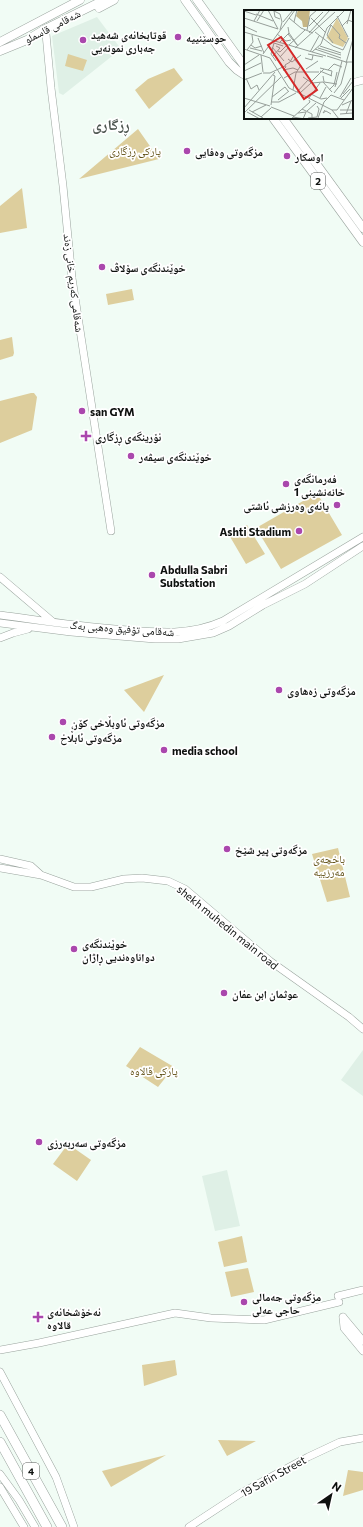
<svg xmlns="http://www.w3.org/2000/svg" width="363" height="1527" font-family="Commissioner,'Noto Naskh Arabic',sans-serif">
	<style>
		.built { fill: #dff0e6 }
		.green { fill: #ddce9d }
		.lines { fill: none; stroke-linecap: round; stroke-linejoin: round }
		.secondary-casing { stroke: #99a39d; stroke-width: 8 }
		.primary-casing { stroke: #99a39d; stroke-width: 9 }
		.highway-casing { stroke: #99a39d; stroke-width: 10 }
		.secondary { stroke: #fff; stroke-width: 7 }
		.primary { stroke: #fff; stroke-width: 8 }
		.highway { stroke: #fff; stroke-width: 9 }
		.poi-dot { fill: #aa47ad; stroke: #fff; stroke-width: 1.5 }
		.labels { text-anchor: middle; dominant-baseline: central; stroke-width: 3.5; stroke-linejoin: round; paint-order: stroke }
		.shield { fill: #fff; stroke: #565857; stroke-width: 1 }
		.shield-label { font-size: 10px; font-weight: bold; fill: #0e110f }
		.street-label { font-size: 11px; fill: #0e110f; stroke: #fff }
		.poi-label { font-size: 11px; font-weight: bold; fill: #0e110f; stroke: #fff; text-anchor: start }
		.park-label { font-size: 11px; fill: #615015; stroke: #fff }
		.district-label { font-size: 15px; font-weight: bold; fill: #4d5650; stroke: #fff }
		.inset-road { fill: none; stroke: #969e99; stroke-width: 1 }
		.view { fill: #d62828; fill-opacity: 0.15; stroke: #d62828; stroke-width: 2 }
		.inset-edge { fill: none; stroke: #0e110f; stroke-width: 2 }
	</style>
	<rect width="100%" height="100%" fill="#f1fcf5"/>
	<path class="built" d="M 97,17 L 121,49 L 63,95 L 59,93 L 52,36 Z
		M 363,1050 L 363,1096 L 341,1080 Z
		M 227,1170 L 240,1226 L 215,1231 L 202,1176 Z"/>
	<path class="green" d="M 68,54 L 87,60 L 83,71 L 65,66 Z
		M 174,68 L 183,80 L 149,109 L 135,90 L 148,79 Z
		M 138,129 L 159,159 L 79,179 Z
		M 22,188 L 27,228 L 0,233 L 0,206 Z
		M 132,289 L 134,300 L 108,305 L 106,294 Z
		M 12,337 L 14,353 L 13,356 L 0,360 L 0,340 Z
		M 31,393 L 34,393 L 37,397 L 32,430 L 0,443 L 0,401 Z
		M 317,493 L 342,535 L 281,569 L 256,528 Z
		M 247,525 L 265,554 L 246,564 L 229,535 Z
		M 164,675 L 144,712 L 124,690 Z
		M 338,848 L 350,897 L 327,902 L 312,854 Z
		M 140,1047 L 174,1067 L 158,1087 L 126,1066 Z
		M 68,1144 L 91,1160 L 77,1181 L 53,1164 Z
		M 242,1236 L 247,1262 L 224,1267 L 218,1242 Z
		M 248,1268 L 254,1292 L 231,1297 L 225,1272 Z
		M 175,1360 L 177,1375 L 144,1386 L 142,1365 Z
		M 218,1440 L 256,1441 L 227,1456 Z
		M 166,1455 L 111,1487 L 102,1471 Z
		M 348,1470 L 363,1472 L 363,1490 L 343,1496 Z"/>
	<g class="lines">
		<g class="secondary-casing">
			<path id="secondary" d="M 46,34 L 51,88 L 63,186 L 72,278 L 111,531
				M 352,83 L 363,80
				M 0,577 L 53,622
				M 0,615 C 38,620 76,626 115,629 C 152,632 188,637 223,621 L 363,537
				M 0,623 L 71,632 L 155,639 L 178,639 L 213,633 L 229,626 L 263,605 L 305,584 L 363,546
				M 0,638 L 13,633 L 28,629
				M 0,859 L 31,866 L 41,875
				M 0,868 L 41,875 L 74,887 L 91,887 L 124,879 L 142,878 L 168,881 L 185,889 L 270,961 L 349,1017 L 363,1029
				M 338,1296 L 363,1290
				M 343,1317 L 344,1328 L 363,1351
				M 343,1317 L 363,1341
				M 0,1350 L 39,1343 L 175,1313 L 211,1318 L 264,1320 L 339,1302
				M 0,1372 L 56,1477 L 74,1527
				M 0,1474 L 19,1500 L 35,1527
				M 0,1487 L 24,1527
				M 189,1527 L 241,1493 L 308,1457 L 340,1442 L 363,1438"/>
		</g>
		<g class="primary-casing">
			<path id="primary" d="M 185,0 L 229,62 L 237,70 L 243,74
				M 197,0 L 245,67
				M 99,8 L 114,0
				M 0,42 L 80,0
				M 0,51 L 27,40 L 45,29 L 104,0
				M 273,118 L 363,242
				M 283,118 L 363,228"/>
		</g>
		<g class="highway-casing">
			<path id="highway" d="M 0,1415 L 62,1527
				M 0,1442 L 47,1527"/>
		</g>
		<use href="#secondary" class="secondary"/>
		<use href="#primary" class="primary"/>
		<use href="#highway" class="highway"/>
	</g>
	<g class="poi-dot">
		<circle cx="178" cy="37" r="4"/>
		<circle cx="83" cy="40" r="4"/>
		<circle cx="187" cy="151" r="4"/>
		<circle cx="287" cy="156" r="4"/>
		<circle cx="102" cy="267" r="4"/>
		<circle cx="82" cy="411" r="4"/>
		<path d="M84 430h4v4h4v4h-4v4h-4v-4h-4v-4h4z"/>
		<circle cx="131" cy="456" r="4"/>
		<circle cx="286" cy="484" r="4"/>
		<circle cx="337" cy="505" r="4"/>
		<circle cx="299" cy="531" r="4"/>
		<circle cx="152" cy="575" r="4"/>
		<circle cx="279" cy="690" r="4"/>
		<circle cx="63" cy="722" r="4"/>
		<circle cx="52" cy="737" r="4"/>
		<circle cx="164" cy="750" r="4"/>
		<circle cx="227" cy="849" r="4"/>
		<circle cx="74" cy="949" r="4"/>
		<circle cx="224" cy="993" r="4"/>
		<circle cx="39" cy="1142" r="4"/>
		<circle cx="244" cy="1302" r="4"/>
		<path d="M36 1311h4v4h4v4h-4v4h-4v-4h-4v-4h4z"/>
	</g>
	<g class="labels">
		<g class="shield">
			<rect x="311" y="173" width="14" height="16" rx="3"/>
			<rect x="23" y="1463" width="16" height="16" rx="3"/>
		</g>
		<g class="shield-label">
			<text x="318" y="181">2</text>
			<text x="31" y="1471">4</text>
		</g>
		<g class="street-label">
			<text transform="translate(52 26) rotate(-27)">شەقامی قاسملو</text>
			<text transform="translate(74 283) rotate(83)">شەقامی کەریم خانی زەند</text>
			<text transform="translate(122 628) rotate(4)">شەقامی تۆفیق وەهبی بەگ</text>
			<text transform="translate(228 927) rotate(39)">shekh muhedin main road</text>
			<text transform="translate(273 1476) rotate(-29)">19 Safin Street</text>
		</g>
		<g class="poi-label">
			<text x="91" y="34">قوتابخانەی شەهید<tspan x="91" dy="13">جەباری نمونەیی</tspan></text>
			<text x="186" y="37">حوسێنییە</text>
			<text x="195" y="151">مزگەوتی وەفایی</text>
			<text x="295" y="156">اوسكار</text>
			<text x="110" y="267">خوێندنگەی سۆلاڤ</text>
			<text x="90" y="411">san GYM</text>
			<text x="95" y="436">نۆرینگەی ڕزگاری</text>
			<text x="139" y="456">خوێندنگەی سیڤەر</text>
			<text x="294" y="478">فەرمانگەی<tspan x="294" dy="13">خانەنشینی 1</tspan></text>
			<text x="329" y="505" text-anchor="end">یانەی وەرزشی ئاشتی</text>
			<text x="291" y="531" text-anchor="end">Ashti Stadium</text>
			<text x="160" y="569">Abdulla Sabri<tspan x="160" dy="13">Substation</tspan></text>
			<text x="287" y="690">مزگەوتی زەهاوی</text>
			<text x="71" y="722">مزگەوتی ئاوبڵاخی کۆن</text>
			<text x="60" y="737">مزگەوتی ئابڵاخ</text>
			<text x="172" y="750">media school</text>
			<text x="235" y="849">مزگەوتی پیر شێخ</text>
			<text x="82" y="943">خوێندنگەی<tspan x="82" dy="13">دواناوەندیی ڕاژان</tspan></text>
			<text x="232" y="993">عوثمان ابن عفان</text>
			<text x="47" y="1142">مزگەوتی سەربەرزی</text>
			<text x="252" y="1296">مزگەوتی جەمالی<tspan x="252" dy="13">حاجی عەلی</tspan></text>
			<text x="47" y="1311">نەخۆشخانەی<tspan x="47" dy="13">قالاوە</tspan></text>
		</g>
		<g class="park-label">
			<text x="135" y="150">پارکی ڕزگاری</text>
			<text x="329" y="858">باخچەی<tspan x="329" dy="13">مەرزییە</tspan></text>
			<text x="154" y="1070">پارکی قالاوە</text>
		</g>
		<g class="district-label">
			<text x="111" y="124">ڕزگاری</text>
		</g>
	</g>
	<g transform="translate(244 10)">
		<rect width="109" height="109" fill="#f1fcf5"/>
		<path d="M 93,8 L 104,28 L 99,37 L 88,33 L 83,28 L 82,29 Z" fill="#ddce9d"/>
		<path d="M 54,0 L 66,0 L 64,17 L 59,17 L 58,11 L 52,6 Z" fill="#c6b685"/>
		<path class="inset-road" d="M 24,0 L 34,19M 0,1 L 12,5M 12,4 L 29,11M 93,6 L 104,27M 0,8 L 34,19M 45,8 L 57,18 L 69,23M 67,8 L 82,23M 36,9 L 31,7 L 30,1 L 36,4 L 38,12 L 36,20M 10,11 L 16,0M 13,11 L 20,0M 39,12 L 49,0M 50,12 L 53,0M 103,14 L 107,0M 0,16 L 13,22M 65,16 L 79,2M 98,16 L 104,10 L 109,12M 63,20 L 66,6 L 73,0M 0,22 L 82,46M 71,22 L 89,36 L 99,40 L 105,28M 45,23 L 54,36M 65,23 L 86,0M 33,24 L 42,31 L 47,30M 44,24 L 54,36M 14,28 L 20,43M 30,29 L 51,0M 36,32 L 45,23 L 44,17M 89,33 L 83,25 L 87,15 L 96,25 L 95,28 L 102,33M 7,35 L 11,38 L 18,36M 45,35 L 61,20M 76,36 L 97,43M 28,37 L 40,51M 6,38 L 18,41M 51,38 L 91,2M 74,38 L 97,45M 0,39 L 26,48 L 45,78 L 88,100 L 95,109M 71,39 L 97,48M 3,40 L 9,32 L 8,25M 34,41 L 36,42 L 43,35M 66,42 L 75,26M 68,42 L 77,34 L 83,18 L 101,0M 19,44 L 30,29M 64,44 L 79,47M 17,45 L 19,62M 50,45 L 46,52 L 41,55 L 42,57 L 40,59 L 40,60 L 39,60 L 49,58 L 54,60M 29,46 L 36,38 L 32,36M 83,46 L 102,52 L 109,52M 36,47 L 45,37M 61,48 L 68,50 L 69,45M 44,49 L 48,52 L 57,45M 50,49 L 59,59M 32,51 L 27,44 L 30,33 L 39,36M 102,53 L 109,29M 0,55 L 15,45M 76,58 L 88,61 L 87,66M 62,59 L 74,51M 84,60 L 90,54 L 98,57M 0,61 L 17,53M 76,61 L 88,66M 19,63 L 26,63 L 41,56M 79,66 L 80,72 L 93,74M 59,67 L 68,73 L 79,72 L 88,82M 2,68 L 7,79M 40,68 L 51,62 L 75,62M 0,70 L 18,63M 66,73 L 80,59M 91,77 L 98,51M 7,79 L 13,75 L 15,80M 49,80 L 52,63 L 57,55M 85,80 L 90,75 L 93,62M 53,82 L 64,70M 56,83 L 67,73M 90,83 L 97,74 L 103,52M 67,84 L 77,89 L 83,88M 99,84 L 109,71M 28,87 L 41,77 L 44,81M 96,87 L 107,68M 0,88 L 26,96M 65,88 L 76,73M 76,88 L 82,77M 97,88 L 106,79M 34,90 L 45,81M 28,92 L 35,92 L 52,83M 27,95 L 31,66 L 29,65M 98,95 L 109,90M 27,97 L 50,106M 0,98 L 31,62M 58,99 L 68,104 L 68,108M 5,100 L 19,108M 81,100 L 79,103 L 82,101 L 87,104M 88,100 L 93,100 L 109,78M 96,100 L 109,100M 63,101 L 72,93M 3,102 L 16,109M 8,102 L 22,95M 0,103 L 37,67M 54,103 L 62,102 L 59,109M 96,104 L 109,103M 102,104 L 107,91M 17,107 L 27,98M 49,107 L 61,109M 64,108 L 73,107 L 75,99 L 73,96M 74,108 L 80,92 L 87,85 L 100,90M 47,109 L 66,92 L 65,90"/>
		<path class="view" d="M 37,27 L 73,80 L 60,89 L 24,35 Z"/>
		<rect width="109" height="109" class="inset-edge"/>
	</g>
	<g transform="translate(331 1495) rotate(34)" stroke="#ffffff" stroke-width="3" paint-order="stroke">
	<path d="M0-3L7 15L0 10L-7 15Z" fill="#0e110f"/>
	<text y="-6" font-size="11" font-weight="bold" text-anchor="middle" fill="#0e110f">N</text>
	</g>
</svg>
